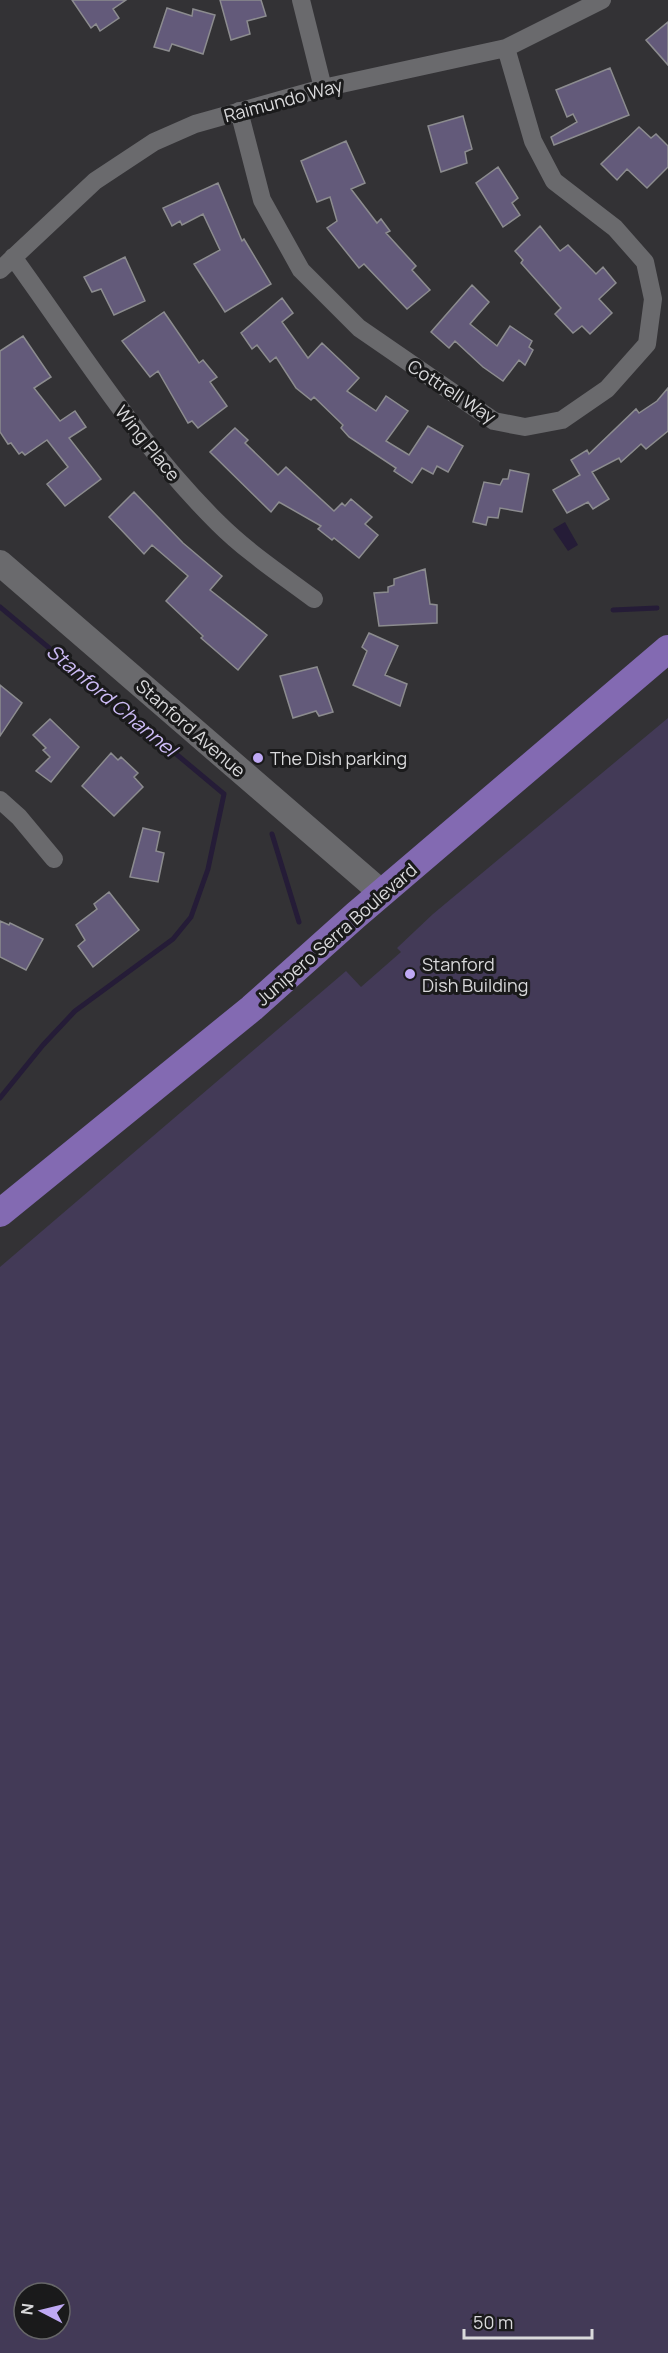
<svg xmlns="http://www.w3.org/2000/svg" width="668" height="2353" font-family="Manrope,sans-serif">
	<style>
		.green { fill: #433a57; fill-rule: evenodd }
		.water { fill: #251c37 }
		.lines { fill: none; stroke-linecap: round; stroke-linejoin: round }
		.stream { stroke: #251c37; stroke-width: 5 }
		.building { fill: #635a7a; stroke: #8c8c8f; stroke-width: 1.5 }
		.street { stroke: #6a6a6d; stroke-width: 18 }
		.secondary { stroke: #6a6a6d; stroke-width: 26 }
		.primary { stroke: #836ab2; stroke-width: 28 }
		.poi-dot { fill: #bfa9f4; stroke: #1a1a1b; stroke-width: 2 }
		.labels { text-anchor: middle; dominant-baseline: central; stroke-width: 6; stroke-linejoin: round; paint-order: stroke }
		.street-label { font-size: 18px; fill: #d9d9db; stroke: #1a1a1b }
		.poi-label { font-size: 18px; fill: #d9d9db; stroke: #1a1a1b; text-anchor: start }
		.water-label { font-size: 20px; font-style: italic; fill: #ccbbf5; stroke: #1a1a1b }
	</style>
	<rect width="100%" height="100%" fill="#333235"/>
	<path class="green" d="M 668,718 L 668,2353 L 0,2353 L 0,1267 L 346,971 L 361,987 L 401,952 L 397,948 L 433,914 ZM 24,2293 L 60,2293 L 60,2329 L 24,2329 Z"/>
	<path class="water" d="M 565,522 L 578,545 L 568,551 L 553,529 Z"/>
	<g class="lines">
		<path class="stream" d="M 0,607 L 224,794 L 208,869 L 191,917 L 173,939 L 75,1011 L 43,1045 L 0,1098
			M 613,610 L 657,608
			M 272,834 L 299,922"/>
	</g>
	<path class="building" d="M 72,0 L 126,0 L 113,9 L 119,18 L 100,31 L 96,24 L 91,28 Z
		M 220,0 L 261,0 L 266,16 L 247,21 L 250,34 L 231,40 Z
		M 167,8 L 192,16 L 193,9 L 215,15 L 203,54 L 172,44 L 169,51 L 154,47 Z
		M 668,22 L 668,65 L 646,40 Z
		M 610,68 L 629,115 L 554,145 L 551,137 L 577,122 L 573,114 L 567,117 L 556,90 Z
		M 463,116 L 472,149 L 465,152 L 467,163 L 441,172 L 428,126 Z
		M 639,127 L 651,138 L 656,134 L 668,146 L 668,167 L 647,188 L 627,169 L 617,180 L 601,164 Z
		M 346,141 L 365,183 L 351,189 L 377,223 L 381,219 L 390,231 L 386,233 L 416,266 L 412,270 L 430,290 L 407,309 L 364,264 L 359,268 L 327,228 L 337,221 L 330,197 L 317,202 L 301,161 Z
		M 498,167 L 518,198 L 512,203 L 520,215 L 503,227 L 476,183 Z
		M 218,183 L 242,241 L 244,239 L 271,284 L 225,312 L 194,264 L 220,250 L 203,214 L 182,225 L 180,221 L 172,226 L 163,208 Z
		M 540,226 L 560,251 L 568,245 L 596,274 L 603,267 L 616,283 L 599,299 L 612,313 L 590,334 L 582,326 L 573,333 L 555,314 L 561,308 L 521,263 L 523,260 L 515,251 Z
		M 125,257 L 145,301 L 114,315 L 101,289 L 92,292 L 84,277 Z
		M 472,285 L 489,302 L 470,324 L 497,346 L 510,326 L 532,341 L 529,347 L 533,350 L 525,365 L 519,360 L 503,381 L 483,367 L 455,341 L 449,348 L 431,332 Z
		M 282,298 L 293,313 L 282,322 L 308,358 L 322,343 L 359,378 L 347,391 L 376,411 L 386,396 L 408,411 L 386,441 L 409,455 L 428,426 L 463,446 L 448,472 L 437,466 L 433,474 L 422,468 L 412,483 L 394,471 L 396,468 L 349,437 L 341,428 L 343,425 L 314,397 L 311,400 L 296,388 L 276,357 L 270,362 L 257,345 L 252,349 L 241,333 Z
		M 164,312 L 199,363 L 203,360 L 217,377 L 210,382 L 227,406 L 198,428 L 192,421 L 188,423 L 158,371 L 150,377 L 122,341 Z
		M 23,336 L 51,377 L 34,388 L 60,421 L 75,411 L 86,427 L 69,438 L 101,479 L 65,506 L 47,484 L 68,467 L 47,440 L 25,455 L 22,452 L 19,454 L 11,443 L 8,444 L 0,432 L 0,351 Z
		M 668,388 L 668,431 L 646,449 L 641,444 L 621,462 L 619,458 L 592,472 L 609,499 L 593,509 L 588,502 L 567,513 L 553,490 L 580,475 L 571,460 L 587,450 L 589,454 L 636,409 L 639,413 L 657,401 Z
		M 235,428 L 248,440 L 245,443 L 278,475 L 286,467 L 334,511 L 342,503 L 345,506 L 351,499 L 372,517 L 365,524 L 378,535 L 359,558 L 334,538 L 332,540 L 318,529 L 321,526 L 279,502 L 271,512 L 210,452 Z
		M 510,470 L 529,474 L 522,512 L 500,508 L 498,518 L 488,517 L 486,525 L 473,522 L 484,482 L 500,485 L 503,479 L 508,479 Z
		M 134,492 L 183,543 L 222,576 L 210,590 L 267,635 L 238,670 L 201,638 L 203,636 L 166,601 L 188,576 L 152,545 L 144,554 L 109,517 Z
		M 425,569 L 430,604 L 437,605 L 437,623 L 379,626 L 374,593 L 388,592 L 388,587 L 394,585 L 394,579 Z
		M 369,633 L 398,646 L 385,675 L 407,684 L 400,706 L 353,685 L 367,651 L 362,647 Z
		M 317,667 L 333,712 L 319,716 L 316,711 L 293,718 L 280,676 Z
		M 0,685 L 22,703 L 0,736 Z
		M 50,719 L 79,747 L 51,782 L 36,771 L 50,757 L 43,750 L 46,748 L 33,735 Z
		M 111,753 L 118,760 L 121,757 L 138,773 L 134,777 L 143,787 L 114,816 L 82,786 Z
		M 143,828 L 160,832 L 156,851 L 164,853 L 158,882 L 130,877 Z
		M 109,892 L 139,930 L 93,967 L 78,946 L 85,940 L 76,925 L 97,909 L 94,904 Z
		M 0,921 L 9,925 L 10,923 L 43,939 L 26,970 L 0,957 Z"/>
	<g class="lines">
		<path class="street" d="M 301,0 L 323,88
			M 239,111 L 262,200 L 301,270 L 359,328 L 494,421 L 525,427 L 562,420 L 607,389 L 647,344 L 653,299 L 645,262 L 615,228 L 554,181 L 533,141 L 506,48
			M 13,257 C 79,348 138,444 218,523 C 247,552 282,575 314,599
			M 0,270 L 95,181 L 154,142 L 195,124 L 323,88 L 506,48 L 602,0
			M 0,800 L 19,817 L 54,859"/>
		<path class="secondary" d="M 0,563 L 382,893"/>
		<path class="primary" d="M 0,1213 L 252,1008 L 356,915 L 668,649"/>
	</g>
	<g class="poi-dot">
		<circle cx="258" cy="758" r="6"/>
		<circle cx="410" cy="974" r="6"/>
	</g>
	<g class="labels">
		<g class="street-label">
			<text transform="translate(283 100) rotate(-15)">Raimundo Way</text>
			<text transform="translate(452 391) rotate(33)">Cottrell Way</text>
			<text transform="translate(148 443) rotate(51)">Wing Place</text>
			<text transform="translate(191 728) rotate(41)">Stanford Avenue</text>
			<text transform="translate(336 934) rotate(-41)">Junipero Serra Boulevard</text>
		</g>
		<g class="poi-label">
			<text x="270" y="758">The Dish parking</text>
			<text x="422" y="964">Stanford<tspan x="422" dy="21">Dish Building</tspan></text>
		</g>
		<g class="water-label">
			<text transform="translate(112 700) rotate(40)">Stanford Channel</text>
		</g>
	</g>
	<g transform="translate(42 2311) rotate(277)"><circle r="28" fill="#1a1a1b" stroke="#666668" stroke-width="1.5"/>
	<path d="M0-4.5L10 22L0 15L-10 22Z" fill="#bfa9f4"/>
	<text y="-9" font-size="16" font-weight="bold" text-anchor="middle" fill="#d9d9db">N</text>
	</g>
	<path d="M464 2329v9h128v-9" fill="none" stroke="#d9d9db" stroke-width="3"/>
	<text x="473" y="2329" font-size="18" fill="#d9d9db" stroke="#1a1a1b" stroke-width="4.5" paint-order="stroke">50 m</text>
</svg>
